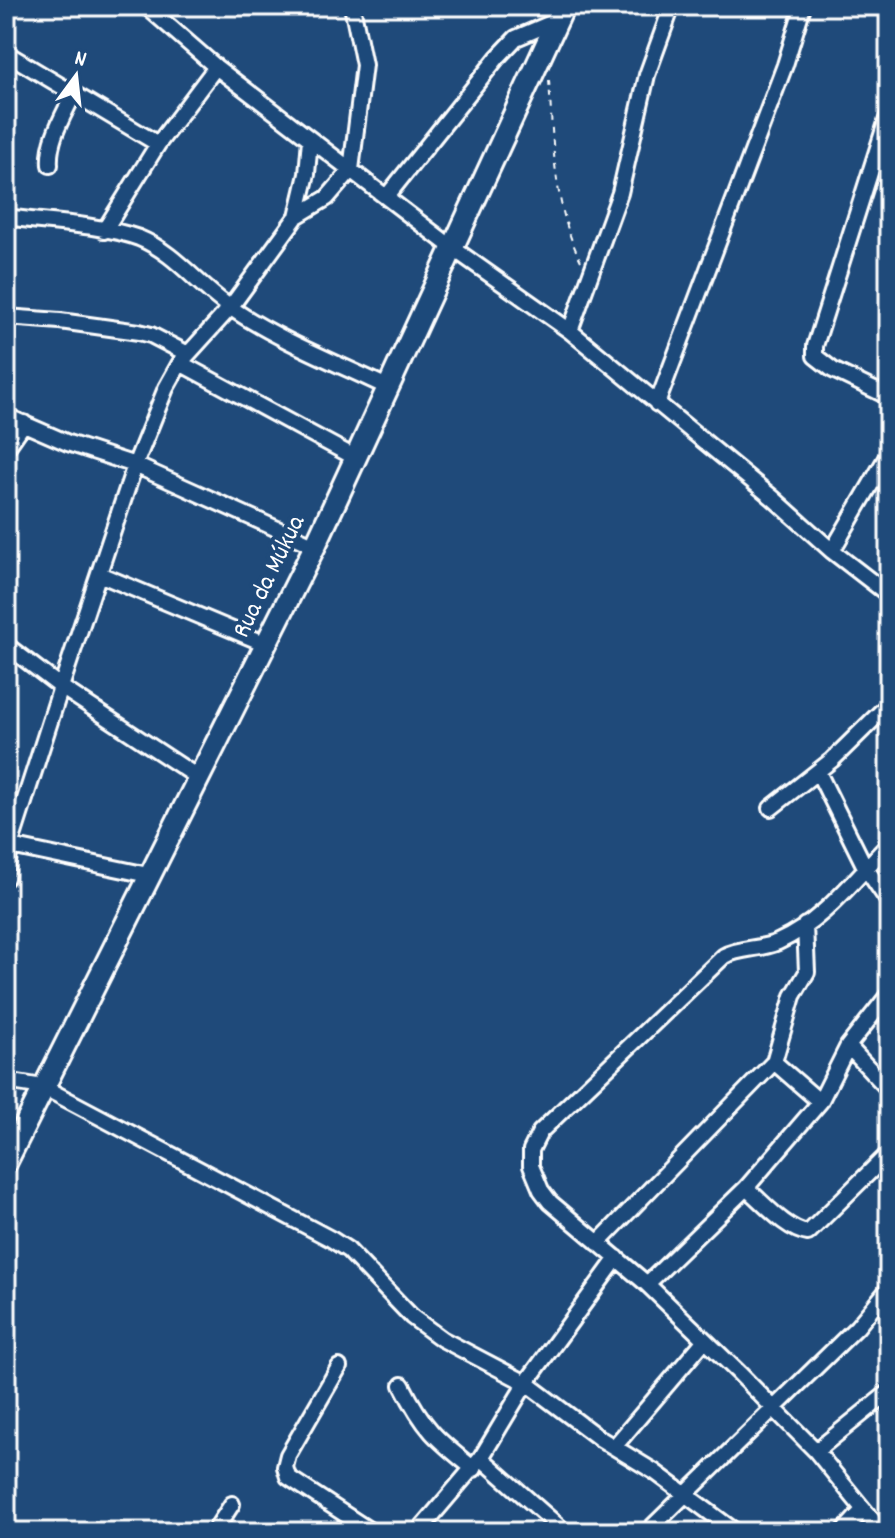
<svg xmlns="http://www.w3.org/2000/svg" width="895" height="1538" font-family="Dekko,sans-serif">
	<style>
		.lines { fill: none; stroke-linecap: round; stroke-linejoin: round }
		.street-casing { stroke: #fff; stroke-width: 20 }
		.secondary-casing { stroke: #fff; stroke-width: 26 }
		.path { stroke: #fff; stroke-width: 2; stroke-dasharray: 6 6; stroke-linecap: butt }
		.street { stroke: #1f4a7a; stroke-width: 14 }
		.secondary { stroke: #1f4a7a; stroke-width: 20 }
		.labels { text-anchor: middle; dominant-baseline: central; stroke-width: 8; stroke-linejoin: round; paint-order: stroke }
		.street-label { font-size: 26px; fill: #fff; stroke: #1f4a7a }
	</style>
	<rect width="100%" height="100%" fill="#1f4a7a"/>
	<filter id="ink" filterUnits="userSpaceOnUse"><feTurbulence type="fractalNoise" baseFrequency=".0125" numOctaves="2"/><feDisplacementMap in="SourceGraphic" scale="16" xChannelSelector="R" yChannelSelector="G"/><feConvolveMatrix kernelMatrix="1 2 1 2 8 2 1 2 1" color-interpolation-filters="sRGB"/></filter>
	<g filter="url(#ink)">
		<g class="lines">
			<g class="street-casing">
				<path id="street" d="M 146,6 L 216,67 L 454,249 L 570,331 L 773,498 L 832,551 L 889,595
					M 6,53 L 158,144
					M 889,113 L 815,346 L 815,356 L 833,370 L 889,397
					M 50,165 C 48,139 64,115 74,93
					M 387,196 L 497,58 L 516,38 L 556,21
					M 297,216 L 307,174 L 310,139
					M 6,217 C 47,223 100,224 139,238 C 176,253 198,286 231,308 C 278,340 337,363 389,388
					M 104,231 L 158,144 L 216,67
					M 6,317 L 60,321 L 139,332 L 151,335 L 188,354
					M 570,331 L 620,193 L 647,75 L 672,6
					M 180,363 L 356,458
					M 657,404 L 785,65 L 803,6
					M 6,416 L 68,443 L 135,465 L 315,546
					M 6,449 L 24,423
					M 832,551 L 889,453
					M 99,574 L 266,644
					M 6,645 L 61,687 L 199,778
					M 818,772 L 865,867 L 889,902
					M 771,808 L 832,760 L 889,704
					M 6,845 L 148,875
					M 6,878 L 10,846 L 61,687 L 135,465 L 166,388 L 180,363 L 230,308 L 297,216 L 327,198 L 351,170 L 364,65 L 352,6
					M 848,1046 L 889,1090
					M 774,1062 L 820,1102
					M 6,1081 L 43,1087 L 331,1239 L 348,1250 L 412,1317 L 442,1339 L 526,1383 L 599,1438 L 655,1472 L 736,1532
					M 746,1188 C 763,1202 786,1230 808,1233 L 889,1153
					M 598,1243 L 774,1062 L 793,996 L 807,972 L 805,925
					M 647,1284 L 746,1188 L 820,1102 L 848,1046 L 889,994
					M 339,1367 L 288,1455 L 285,1467 L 288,1477 L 372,1532
					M 402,1385 C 424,1429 436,1439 474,1469
					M 614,1447 L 704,1341
					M 816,1451 L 889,1392
					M 481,1458 L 565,1532
					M 214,1532 L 232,1504
					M 418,1532 L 481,1458 L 526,1383 L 617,1258
					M 647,1532 L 857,1327 L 889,1288
					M 843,1532 L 863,1510
					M 882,1532 L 816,1451 L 739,1373 L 647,1284 L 550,1202 L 541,1190 L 531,1166 L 531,1150 L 540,1132 L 724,956 C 741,947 760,950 778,942 C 823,922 855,878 889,844"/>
			</g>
			<g class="secondary-casing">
				<path id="secondary" d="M 6,1163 L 315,546 L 564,6"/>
			</g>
			<path class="path" d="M 549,80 C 553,140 553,207 581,261"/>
			<use href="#street" class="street"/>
			<use href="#secondary" class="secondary"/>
		</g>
	</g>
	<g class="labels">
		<g class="street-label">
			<text transform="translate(270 577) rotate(-64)">Rua da Múkua</text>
		</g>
	</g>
	<rect width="895" height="1538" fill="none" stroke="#1f4a7a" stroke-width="32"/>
	<rect x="16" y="16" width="863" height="1506" fill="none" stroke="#fff" stroke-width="3" filter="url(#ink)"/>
	<g transform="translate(76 76) rotate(15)" stroke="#1f4a7a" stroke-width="6" paint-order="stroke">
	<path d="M0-6L14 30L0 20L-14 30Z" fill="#ffffff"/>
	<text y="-12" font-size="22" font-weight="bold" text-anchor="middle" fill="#ffffff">N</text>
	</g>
</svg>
